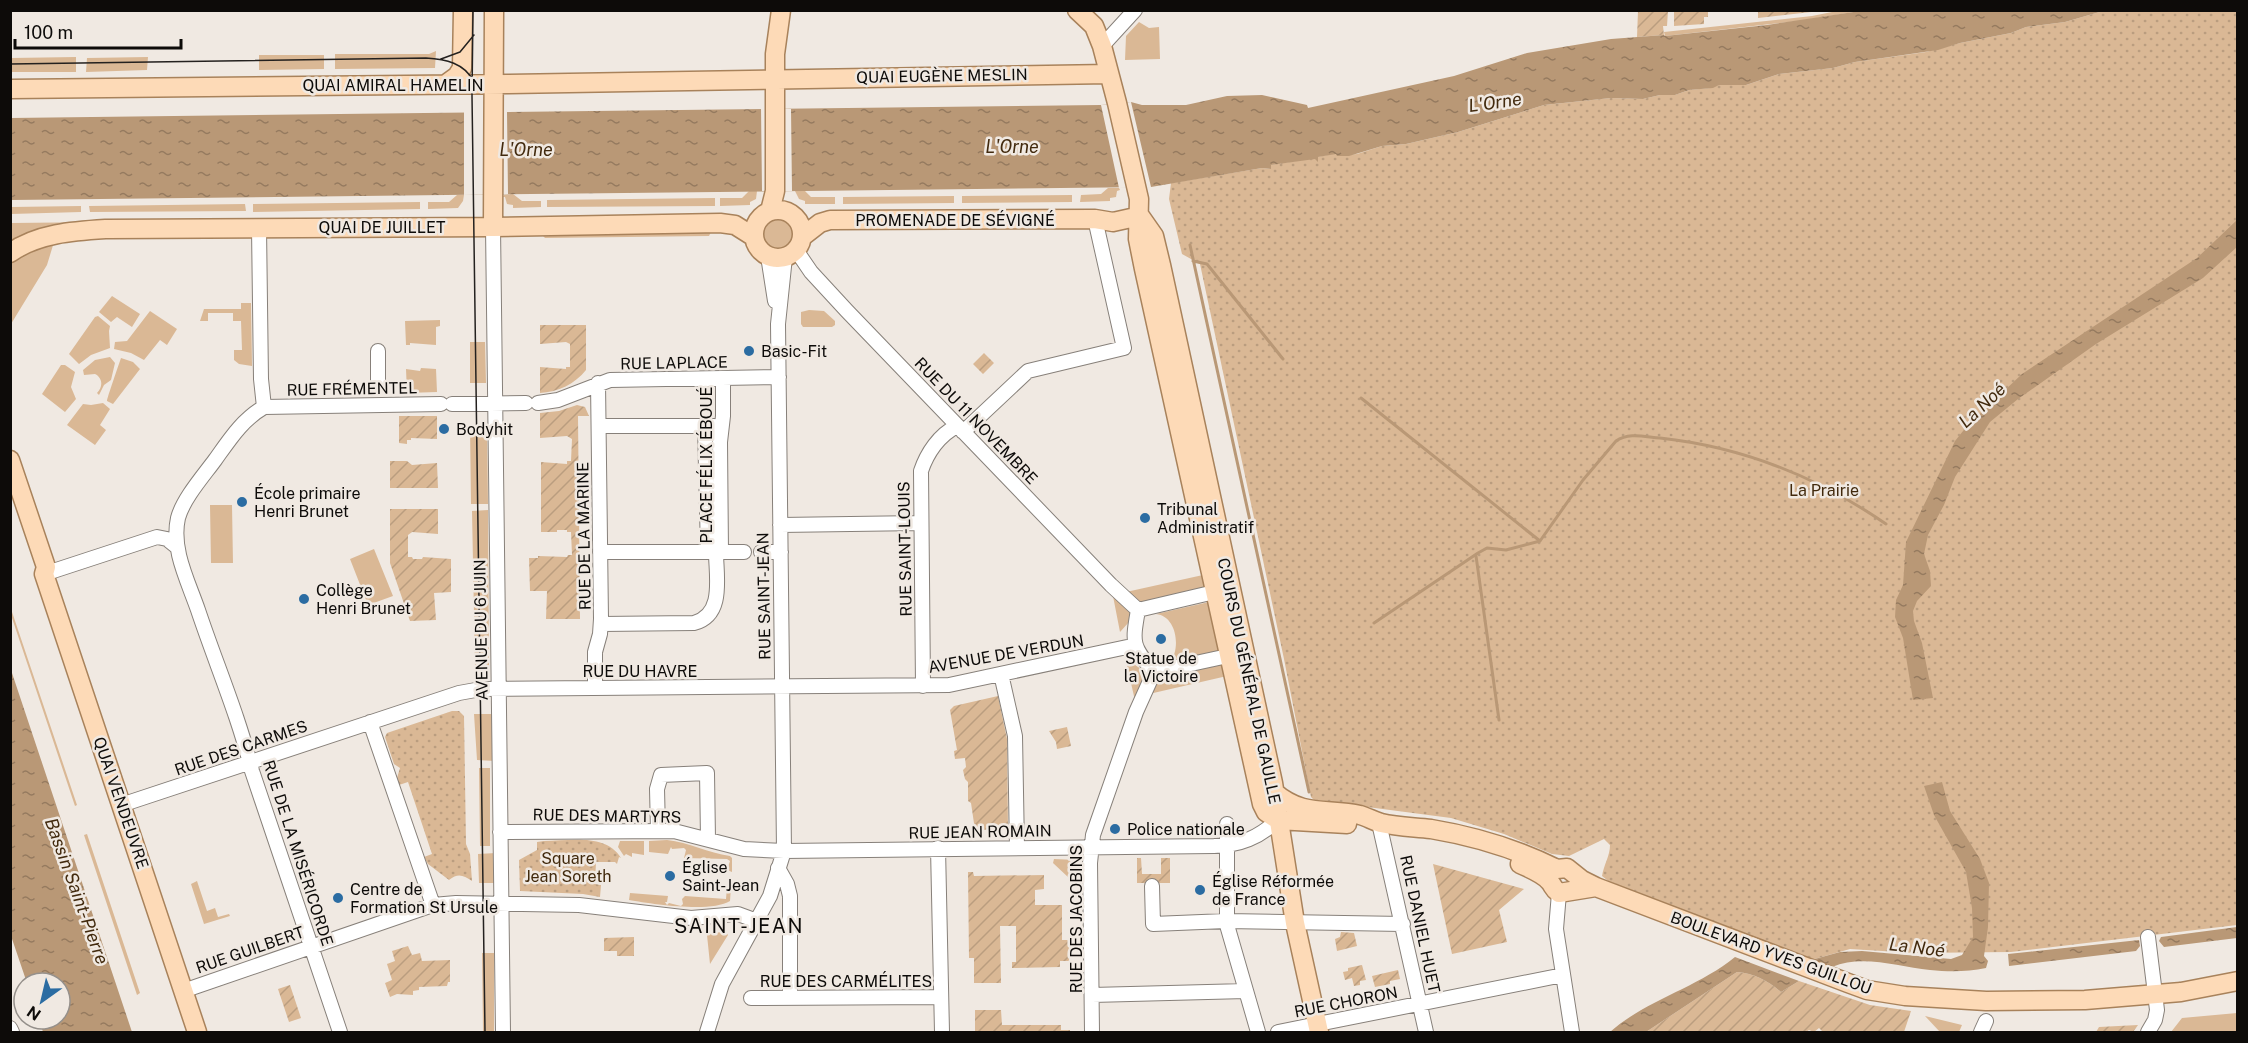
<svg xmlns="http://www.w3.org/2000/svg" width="2248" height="1043" font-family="'Public Sans',sans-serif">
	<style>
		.grass { fill: #dab895 }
		.park { fill: url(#park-dots) }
		.garden { fill: url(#garden-furrows) }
		.water { fill: url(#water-ripples) }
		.pier { fill: #f0e9e2 }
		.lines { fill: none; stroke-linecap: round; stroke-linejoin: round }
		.stream { stroke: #b99876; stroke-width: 3 }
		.minor-casing { stroke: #87807a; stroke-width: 16 }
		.major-casing { stroke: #a8825b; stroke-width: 21 }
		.minor { stroke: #fff; stroke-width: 14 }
		.major { stroke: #fddab7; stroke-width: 18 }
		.tram { stroke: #24211f; stroke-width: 1.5 }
		.poi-dot { fill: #2b6ca2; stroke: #f0e9e2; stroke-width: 2 }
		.labels { text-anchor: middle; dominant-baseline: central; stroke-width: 5; stroke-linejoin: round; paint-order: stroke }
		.street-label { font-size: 16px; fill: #0d0b09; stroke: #f0e9e2 }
		.poi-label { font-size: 16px; fill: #0d0b09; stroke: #f0e9e2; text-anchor: start }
		.park-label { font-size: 16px; fill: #41290c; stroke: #f0e9e2 }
		.water-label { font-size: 18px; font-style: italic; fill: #422a0e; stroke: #f0e9e2 }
		.quarter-label { font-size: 20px; letter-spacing: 1.5px; fill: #0d0b09; stroke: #f0e9e2 }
	</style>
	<defs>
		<pattern id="park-dots" width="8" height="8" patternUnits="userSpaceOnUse" patternTransform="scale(1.5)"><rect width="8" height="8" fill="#dab895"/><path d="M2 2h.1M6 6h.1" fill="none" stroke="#ba9d7f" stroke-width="1.8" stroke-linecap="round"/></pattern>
		<pattern id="garden-furrows" width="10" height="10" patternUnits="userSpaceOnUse" patternTransform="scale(1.5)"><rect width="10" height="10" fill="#dab895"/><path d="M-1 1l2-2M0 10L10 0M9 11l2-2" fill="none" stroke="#ba9d7f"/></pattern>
		<pattern id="water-ripples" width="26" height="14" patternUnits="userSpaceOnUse" patternTransform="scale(1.5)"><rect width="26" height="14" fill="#b99876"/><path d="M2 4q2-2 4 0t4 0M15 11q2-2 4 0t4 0" fill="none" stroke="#957a5f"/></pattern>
	</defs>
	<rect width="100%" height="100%" fill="#f0e9e2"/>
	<path class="grass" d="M 1837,11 L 1860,11 L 1798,21 L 1665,36 L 1664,32 L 1812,16 Z
		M 1139,22 L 1149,28 L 1159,27 L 1160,59 L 1125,60 L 1126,36 Z
		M 436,51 L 435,68 L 335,69 L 335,54 L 429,54 Z
		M 259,55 L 324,55 L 324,69 L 259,70 Z
		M 76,57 L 76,72 L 11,72 L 11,58 Z
		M 148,57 L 147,70 L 86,72 L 87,58 Z
		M 1108,188 L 1119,188 L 1120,190 L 1117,191 L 1116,197 L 1110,198 L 1110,201 L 1080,202 L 1081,195 L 1101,194 Z
		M 749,191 L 757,191 L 756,199 L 750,202 L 750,205 L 720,206 L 720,198 L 742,198 Z
		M 792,191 L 805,191 L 811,197 L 835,197 L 835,204 L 805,204 L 805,201 L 799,199 L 795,191 Z
		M 513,194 L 522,201 L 541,201 L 541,207 L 513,208 L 513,205 L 507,204 L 505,197 L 503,197 L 504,195 Z
		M 457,195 L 464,195 L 463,201 L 458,208 L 428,209 L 428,202 L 449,202 Z
		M 1072,195 L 1072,202 L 962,203 L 962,196 Z
		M 954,196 L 954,203 L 843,204 L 843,197 Z
		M 715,198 L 715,206 L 547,207 L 547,200 Z
		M 420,202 L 420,209 L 253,212 L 253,204 Z
		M 245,204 L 246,211 L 90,212 L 89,206 Z
		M 81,206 L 81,212 L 11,214 L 11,207 Z
		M763 235a15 15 0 1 1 30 0a15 15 0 1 1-30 0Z
		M 105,222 L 11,246 L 11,223 Z
		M 706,231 L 711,232 L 709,236 L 545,238 L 543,236 L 544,234 L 702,233 Z
		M 54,242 L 47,265 L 11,324 L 11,260 L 20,254 Z
		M 112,296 L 140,314 L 132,327 L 117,317 L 111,322 L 99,312 Z
		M 241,303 L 251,303 L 252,366 L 239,364 L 234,360 L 234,350 L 242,350 L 241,321 L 233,321 L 233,313 L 208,313 L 208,321 L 200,321 L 204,309 L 241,309 Z
		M 809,310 L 824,311 L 835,321 L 835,325 L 832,327 L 803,327 L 801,324 L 801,312 Z
		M 150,311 L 177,329 L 167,345 L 160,340 L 144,360 L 131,353 L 114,349 L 115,342 L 127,341 Z
		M 98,316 L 110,326 L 109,331 L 110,348 L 91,355 L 79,364 L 69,354 L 95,317 Z
		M 440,320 L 440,326 L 436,327 L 436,345 L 410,343 L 410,345 L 406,345 L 405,321 Z
		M 470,342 L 485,342 L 486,383 L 470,383 Z
		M 110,357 L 115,363 L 111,380 L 104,385 L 99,395 L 97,393 C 103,387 103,378 95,374 L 84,375 L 83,370 L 95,360 Z
		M 121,358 L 133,362 L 140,369 L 113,404 L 107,401 C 107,398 119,364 121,358 Z
		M 61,365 L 65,365 L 75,372 L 71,387 L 76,399 L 65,412 L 42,394 Z
		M 421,368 L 436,369 L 437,392 L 407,393 L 406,369 L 420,371 Z
		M 103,403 L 110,409 L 100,425 L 106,430 L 95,445 L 67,425 L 83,404 L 91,405 Z
		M 487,425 L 488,504 L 471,504 L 470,426 Z
		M 210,505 L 232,505 L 233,563 L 211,563 Z
		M 488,510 L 489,666 L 475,666 L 472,511 Z
		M 374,549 L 393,596 L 368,605 L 350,559 Z
		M 1203,575 L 1207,589 L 1141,604 L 1126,592 Z
		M 1115,593 L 1131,611 L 1129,622 L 1120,632 L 1113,596 Z
		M 1209,602 L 1220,651 L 1170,662 C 1181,649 1177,616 1156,614 Z
		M 10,606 L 77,805 L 75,806 L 11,615 Z
		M 1126,661 C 1155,672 1145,682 1136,705 Z
		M 1223,661 L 1227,676 L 1149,694 L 1157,676 Z
		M 474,714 L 493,714 L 495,761 L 477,760 Z
		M 479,768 L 490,768 L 490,846 L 480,846 Z
		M 87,834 L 140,993 L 137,995 L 84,835 Z
		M 667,840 C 689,842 708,853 730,856 L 732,858 L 732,872 L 727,870 L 730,861 L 727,859 L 684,858 L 686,850 L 684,848 L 672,849 L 671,847 L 668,854 L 649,852 L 649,841 Z
		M 620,841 L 644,841 L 644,855 L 632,853 L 632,857 L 626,854 L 624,856 L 618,847 Z
		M 496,853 L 496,883 L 479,883 L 478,854 Z
		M 1054,859 L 1076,860 L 1076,878 L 1069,878 L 1053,863 Z
		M 197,881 L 207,911 L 215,908 L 218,917 L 229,914 L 230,916 L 204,924 L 191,884 Z
		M 731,886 L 730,901 C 711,913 652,904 629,900 L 630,893 L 668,896 L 667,902 L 665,902 L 667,905 L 669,903 L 681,906 L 683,904 L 682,899 L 685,896 L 726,899 L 727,887 Z
		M 725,931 L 728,935 L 710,964 L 707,935 Z
		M 482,953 L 494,953 L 494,1032 L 483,1032 Z
		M 2237,1013 L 2237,1032 L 2171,1032 L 2182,1018 Z
		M 1925,1016 L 1962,1025 L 1959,1032 L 1940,1032 Z"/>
	<path class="park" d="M 2103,11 L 2237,11 L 2237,925 L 2011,952 L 1915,953 L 1850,949 L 1811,960 L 1612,884 L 1602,876 C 1604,864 1610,856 1610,845 L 1604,839 L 1569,856 L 1552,854 L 1504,834 L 1451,818 L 1314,800 L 1311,797 L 1284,659 L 1200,264 L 1182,254 L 1169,199 L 1171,183 L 1262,168 L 1271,169 L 1270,165 L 1315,158 L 1318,160 L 1317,157 L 1337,153 L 1337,156 L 1357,154 L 1382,146 L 1406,144 L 1458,132 L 1544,105 L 1611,98 L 1643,99 L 1660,95 L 1675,95 L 1689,90 L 1710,88 L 1721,84 L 1746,85 L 1779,74 L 1833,68 L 1855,62 L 1926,52 L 1960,43 L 2011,33 L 2026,27 L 2065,22 Z
		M 452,711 L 459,711 L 464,716 L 466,844 L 470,854 L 472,881 C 463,875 458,873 449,880 L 428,864 L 424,857 L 432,854 L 408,782 L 399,785 L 397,778 L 400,768 L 394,764 L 385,737 L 387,733 Z
		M 544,841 C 570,841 606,833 621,858 L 619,857 L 617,864 L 615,862 L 596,862 L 595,884 L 601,885 L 600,897 L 583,894 L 520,891 L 519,860 L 537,850 L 537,842 Z"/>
	<path class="garden" d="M 1638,11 L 1668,11 L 1667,26 L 1663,26 L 1664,35 L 1637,37 Z
		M 1674,11 L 1708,11 L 1708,17 L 1704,17 L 1704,24 L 1674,26 Z
		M 1758,11 L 1758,10 L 1820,11 L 1758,18 Z
		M 540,325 L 586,325 L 586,370 C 575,384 558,392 540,393 L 540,367 L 566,369 L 566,367 L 570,367 L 570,344 L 566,342 L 540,344 Z
		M 984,353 L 994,363 L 983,374 L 973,364 Z
		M 577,405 L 585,407 L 589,416 L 578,416 L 580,619 L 546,619 L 547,591 L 530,591 L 529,558 L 538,558 L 538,556 L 567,557 L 568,555 L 572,555 L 571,532 L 567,532 L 567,530 L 557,530 L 557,532 L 541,532 L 541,462 L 567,464 L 567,461 L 571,461 L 572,439 L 567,436 L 540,438 L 540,413 L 559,411 Z
		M 399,416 L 437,416 L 437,439 L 411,438 L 411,440 L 407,440 L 407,444 L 399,443 Z
		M 390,461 L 407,461 L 412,465 L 437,463 L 438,488 L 390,488 Z
		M 390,509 L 438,509 L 438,534 L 412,532 L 408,535 L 408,557 L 412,557 L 413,559 L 422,559 L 423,557 L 451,559 L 451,592 L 434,593 L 436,620 L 410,621 L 390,563 Z
		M 998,696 L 1007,739 L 1008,829 L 975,830 L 971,803 L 968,801 L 968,782 L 965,779 L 963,770 L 966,767 L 965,758 L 955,759 L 954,751 L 957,750 L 950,710 L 954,706 Z
		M 1067,727 L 1071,746 L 1057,749 L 1056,742 L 1049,731 Z
		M 1137,858 L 1141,858 L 1142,874 L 1161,874 L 1161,858 L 1170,858 L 1170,883 L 1137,883 Z
		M 1433,864 L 1524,889 L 1499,910 L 1507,942 L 1452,954 Z
		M 968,872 L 973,872 L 974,876 L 1044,875 L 1044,889 L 1035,890 L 1035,905 L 1062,905 L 1062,940 L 1069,940 L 1069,961 L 1060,961 L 1060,967 L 1012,968 L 1012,962 L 1016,962 L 1016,926 L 1000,926 L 1001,983 L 974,983 L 974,958 L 969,958 Z
		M 1341,932 L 1354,933 L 1357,946 L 1337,951 L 1335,939 L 1340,937 Z
		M 634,937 L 634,956 L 617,956 L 617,951 L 604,951 L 604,938 Z
		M 408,946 L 412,955 L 420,953 L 422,961 L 450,960 L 450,982 L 448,982 L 447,986 L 419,987 L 419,990 L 413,991 L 413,995 L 397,994 L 390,997 L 385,983 L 392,980 L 387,964 L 395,961 L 392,951 Z
		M 1362,965 L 1366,980 L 1360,981 L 1360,985 L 1354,986 L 1352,978 L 1345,980 L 1343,972 L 1348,971 L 1348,968 Z
		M 1398,970 L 1400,979 L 1390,981 L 1390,984 L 1375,987 L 1372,976 Z
		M 1737,972 C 1754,973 1768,981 1781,992 L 1799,981 L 1870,1005 L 1911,1011 L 1904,1032 L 1823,1032 L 1819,1028 L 1814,1032 L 1809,1030 L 1806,1032 L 1646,1032 Z
		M 290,985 L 301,1018 L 289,1022 L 278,989 Z
		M 975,1010 L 1001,1010 L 1002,1025 L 1061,1025 L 1061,1030 L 1070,1030 L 1070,1032 L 975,1032 Z
		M 2138,1025 L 2133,1032 L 2096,1032 L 2099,1027 Z"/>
	<path class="water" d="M 1860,11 L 2103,11 L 2065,22 L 2026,27 L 2011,33 L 1960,43 L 1938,50 L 1855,62 L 1833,68 L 1779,74 L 1746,85 L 1719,85 L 1713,88 L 1689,90 L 1675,95 L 1660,95 L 1643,99 L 1611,98 L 1544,105 L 1458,132 L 1406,144 L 1382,146 L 1349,156 L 1337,156 L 1336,154 L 1318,157 L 1318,162 L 1315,159 L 1271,165 L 1271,169 L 1262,168 L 1151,187 L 11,200 L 10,118 L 1101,105 L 1131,102 L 1142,105 L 1186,105 L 1227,96 L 1262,95 L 1307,105 L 1308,108 L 1454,76 L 1527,53 L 1611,39 L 1664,35 L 1665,36 L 1767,25 Z
		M 2237,220 L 2237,247 L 2203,278 L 2096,344 L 2018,399 L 1990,422 L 1955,477 L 1944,505 L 1928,535 L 1924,554 L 1930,571 L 1931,586 L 1917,601 L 1913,611 L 1914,621 L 1922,643 L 1933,698 L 1913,700 L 1903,638 L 1895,617 L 1896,600 L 1903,585 L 1906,542 L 1955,441 L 1967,426 L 2022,374 L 2197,258 Z
		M 11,670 L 132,1032 L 43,1032 L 39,1019 L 60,1019 L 60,983 L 27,983 L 10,933 Z
		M 1942,782 L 1950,811 L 1980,859 L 1989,883 L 1988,927 L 1984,956 L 1988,961 L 1986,968 C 1967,972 1949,972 1930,970 C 1898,967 1863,954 1832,967 L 1811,960 L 1840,952 L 1862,951 L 1951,959 L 1962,955 L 1973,937 L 1972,908 L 1966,872 L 1934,815 L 1924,786 Z
		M 2237,927 L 2237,938 L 2164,947 L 2159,941 L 2161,937 Z
		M 2139,940 L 2140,946 L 2136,951 L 2009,966 L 2008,954 Z
		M 1735,957 L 1799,981 L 1781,992 C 1768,981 1754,973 1737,972 L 1646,1032 L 1610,1032 C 1646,1000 1697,988 1735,957 Z"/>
	<path class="pier" d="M 1131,102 L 1151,187 L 1119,188 L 1101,105 Z
		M 761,108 L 791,109 L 792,191 L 762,191 Z
		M 464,112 L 507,112 L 508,194 L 464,195 Z"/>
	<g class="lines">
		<path class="stream" d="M 1190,245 L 1309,792
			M 1193,261 L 1207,264 L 1283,359
			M 1361,398 L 1540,541
			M 1476,556 L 1499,720
			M 1374,623 L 1478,553 L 1487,548 L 1506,550 L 1540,541 L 1583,480 L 1616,441 C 1629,432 1645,437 1660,438 C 1743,447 1818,477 1886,524"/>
		<g class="minor-casing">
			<path id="minor" d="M 1102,46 L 1135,10
				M 493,227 L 503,1032
				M 259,228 L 261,379 L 264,407
				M 796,250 L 811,272 L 847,311 L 1111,585 L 1138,610
				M 768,256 L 775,301
				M 378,351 L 378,384
				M 538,403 L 558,400 L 610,380 L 779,377
				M 452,404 L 526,403
				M 264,407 C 242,420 230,439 215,460 C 204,475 183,499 178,518 C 171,549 188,581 198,610 C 216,664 239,717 252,771 L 340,1032
				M 264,407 L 441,404
				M 599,426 L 714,426
				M 705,426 L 708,552
				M 963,432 L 1028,371 L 1124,348 L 1095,219
				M 780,525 L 921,523
				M 600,552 L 744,552
				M 721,552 L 720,442 L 723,416 L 723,379
				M 761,552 L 781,552
				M 44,574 L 157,537 L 167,539 L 177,547
				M 1138,610 L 1223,590
				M 1138,610 C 1132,644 1132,646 1154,672
				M 601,624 L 694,623 C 725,615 716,576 716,552
				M 1154,672 L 1237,654
				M 1001,674 L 1015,736 L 1017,848
				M 923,686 L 921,471 C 927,453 939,435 957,426
				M 595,687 L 595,652 L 600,634 L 601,619 L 598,383
				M 370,722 L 433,905
				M 121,805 L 459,693 L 481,689 L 949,685 L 1127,647 L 1136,651
				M 1379,823 L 1426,1032
				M 1227,824 L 1227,925 L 1258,1032
				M 658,830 L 657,789 L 661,775 L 707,773 L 708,839
				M 500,832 L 674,831 L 744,849 L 784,851 L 1214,846 C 1241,845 1258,838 1278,820
				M 938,848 L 942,1032
				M 778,868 L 787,884 L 790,896 L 790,997
				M 1152,886 L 1153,924 L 1226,921 L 1403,924
				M 1559,893 L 1556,929 L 1572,1032
				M 183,991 L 433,905 L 456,903 L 579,905 L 691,918 L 738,914 L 757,921
				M 1092,995 L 1246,991
				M 751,998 L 941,997
				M 10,1028 L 12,1032
				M 707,1032 L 722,984 L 770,896 L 784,851 L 778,324 L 785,257
				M 1092,1032 L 1090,863 L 1093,835 L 1136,712 L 1154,672
				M 1278,1032 L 1563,975
				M 1981,1032 L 1986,1021
				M 2148,1032 L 2155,1020 L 2157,1010 L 2148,937"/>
		</g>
		<g class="major-casing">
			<path id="major" d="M 1077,10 L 1094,26 L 1102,46 L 1117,103 L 1139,199 L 1138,239 L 1144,269 L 1262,804 L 1266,812 L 1278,820 L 1347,824
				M 446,84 L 457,76 L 462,68 L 463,10
				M 10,89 L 509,84 L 1109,74
				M754 234a24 24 0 1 1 48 0a24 24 0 1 1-48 0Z
				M 770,211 L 775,191 L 775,54 L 781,10
				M 1140,216 L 1154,236 L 1161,265 L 1273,783 L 1295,923 L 1319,1032
				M 493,227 L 494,10
				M 802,237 L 820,223 L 830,220 L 1095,219 L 1113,222 L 1140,216
				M 10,253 C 38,233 75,231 107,229 L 493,227 L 720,223 L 735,225 L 754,237
				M 10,460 L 46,567 L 44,574 L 197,1032
				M 1274,792 C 1303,817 1326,808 1360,815 C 1367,817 1374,821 1381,823 C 1398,827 1415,827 1431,829 C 1473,836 1519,850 1557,869 L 1567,868 L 1582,880 L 1596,887 L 1848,983 L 1867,990 L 1905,996 L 1986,1001 L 2085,1000 L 2181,992 L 2238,981
				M 1520,864 C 1529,868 1544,874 1550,882 C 1554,887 1553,889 1559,893 L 1596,887"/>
		</g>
		<use href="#minor" class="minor"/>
		<use href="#major" class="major"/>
		<path class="tram" d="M 473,10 L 472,96 L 485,1032
			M 441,59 L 460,52 L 474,35
			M 10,64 L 426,58 C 445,59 465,63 474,82"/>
	</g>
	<g class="poi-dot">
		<circle cx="749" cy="351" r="6"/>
		<circle cx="444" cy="429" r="6"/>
		<circle cx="242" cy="502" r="6"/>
		<circle cx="1145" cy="518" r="6"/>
		<circle cx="304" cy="599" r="6"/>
		<circle cx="1161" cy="639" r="6"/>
		<circle cx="1115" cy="829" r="6"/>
		<circle cx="670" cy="876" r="6"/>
		<circle cx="1200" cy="890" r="6"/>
		<circle cx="338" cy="898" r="6"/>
	</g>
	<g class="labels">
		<g class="street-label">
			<text transform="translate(942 76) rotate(-1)">QUAI EUGÈNE MESLIN</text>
			<text x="393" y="85">QUAI AMIRAL HAMELIN</text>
			<text x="955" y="220">PROMENADE DE SÉVIGNÉ</text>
			<text x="382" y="227">QUAI DE JUILLET</text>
			<text transform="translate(674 363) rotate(-1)">RUE LAPLACE</text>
			<text transform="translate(352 389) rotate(-1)">RUE FRÉMENTEL</text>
			<text transform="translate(976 421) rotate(46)">RUE DU 11 NOVEMBRE</text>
			<text transform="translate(706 465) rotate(-90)">PLACE FÉLIX ÉBOUÉ</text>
			<text transform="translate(584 536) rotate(-91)">RUE DE LA MARINE</text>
			<text transform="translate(905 549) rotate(-91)">RUE SAINT-LOUIS</text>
			<text transform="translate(764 596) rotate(-91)">RUE SAINT-JEAN</text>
			<text transform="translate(481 630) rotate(-91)">AVENUE DU 6 JUIN</text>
			<text transform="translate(1006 654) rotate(-10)">AVENUE DE VERDUN</text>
			<text x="640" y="671">RUE DU HAVRE</text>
			<text transform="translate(1249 681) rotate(78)">COURS DU GÉNÉRAL DE GAULLE</text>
			<text transform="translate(241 748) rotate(-19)">RUE DES CARMES</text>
			<text transform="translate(121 803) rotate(71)">QUAI VENDEUVRE</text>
			<text transform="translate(607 816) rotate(1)">RUE DES MARTYRS</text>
			<text transform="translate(980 832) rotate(-1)">RUE JEAN ROMAIN</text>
			<text transform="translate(298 853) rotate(72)">RUE DE LA MISÉRICORDE</text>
			<text transform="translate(1076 919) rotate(-90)">RUE DES JACOBINS</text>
			<text transform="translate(1420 924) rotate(78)">RUE DANIEL HUET</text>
			<text transform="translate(250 950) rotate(-19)">RUE GUILBERT</text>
			<text transform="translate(1771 953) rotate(20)">BOULEVARD YVES GUILLOU</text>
			<text x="846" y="981">RUE DES CARMÉLITES</text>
			<text transform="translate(1346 1002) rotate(-11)">RUE CHORON</text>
		</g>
		<g class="poi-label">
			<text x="761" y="351">Basic-Fit</text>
			<text x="456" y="429">Bodyhit</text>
			<text x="254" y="493">École primaire<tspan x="254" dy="18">Henri Brunet</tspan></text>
			<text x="1157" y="509">Tribunal<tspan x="1157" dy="18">Administratif</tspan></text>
			<text x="316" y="590">Collège<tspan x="316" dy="18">Henri Brunet</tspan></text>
			<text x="1161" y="658" text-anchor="middle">Statue de<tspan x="1161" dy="18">la Victoire</tspan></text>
			<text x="1127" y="829">Police nationale</text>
			<text x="682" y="867">Église<tspan x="682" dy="18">Saint-Jean</tspan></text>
			<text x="1212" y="881">Église Réformée<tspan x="1212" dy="18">de France</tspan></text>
			<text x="350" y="889">Centre de<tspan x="350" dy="18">Formation St Ursule</tspan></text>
		</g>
		<g class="park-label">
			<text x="1824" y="490">La Prairie</text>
			<text x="568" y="858">Square<tspan x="568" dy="18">Jean Soreth</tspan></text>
		</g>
		<g class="water-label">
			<text transform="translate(1495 102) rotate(-8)">L'Orne</text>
			<text x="1012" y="146">L'Orne</text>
			<text x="526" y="149">L'Orne</text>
			<text transform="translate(1982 405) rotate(-43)">La Noé</text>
			<text transform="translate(77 891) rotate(70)">Bassin Saint-Pierre</text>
			<text transform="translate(1917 947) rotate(7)">La Noé</text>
		</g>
		<g class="quarter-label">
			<text x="739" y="926">SAINT-JEAN</text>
		</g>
	</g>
	<rect width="2248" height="1043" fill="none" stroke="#0d0b09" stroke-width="24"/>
	<g transform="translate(42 1001) rotate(214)"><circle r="28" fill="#f0e9e2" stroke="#95908b" stroke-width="1.5"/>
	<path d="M0-4.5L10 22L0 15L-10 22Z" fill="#2b6ca2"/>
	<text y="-9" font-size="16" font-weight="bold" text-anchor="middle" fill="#0d0b09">N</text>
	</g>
	<path d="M15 39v9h166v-9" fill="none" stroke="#0d0b09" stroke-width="3"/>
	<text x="24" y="39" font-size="18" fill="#0d0b09" stroke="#f0e9e2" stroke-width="4.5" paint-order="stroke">100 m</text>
</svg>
